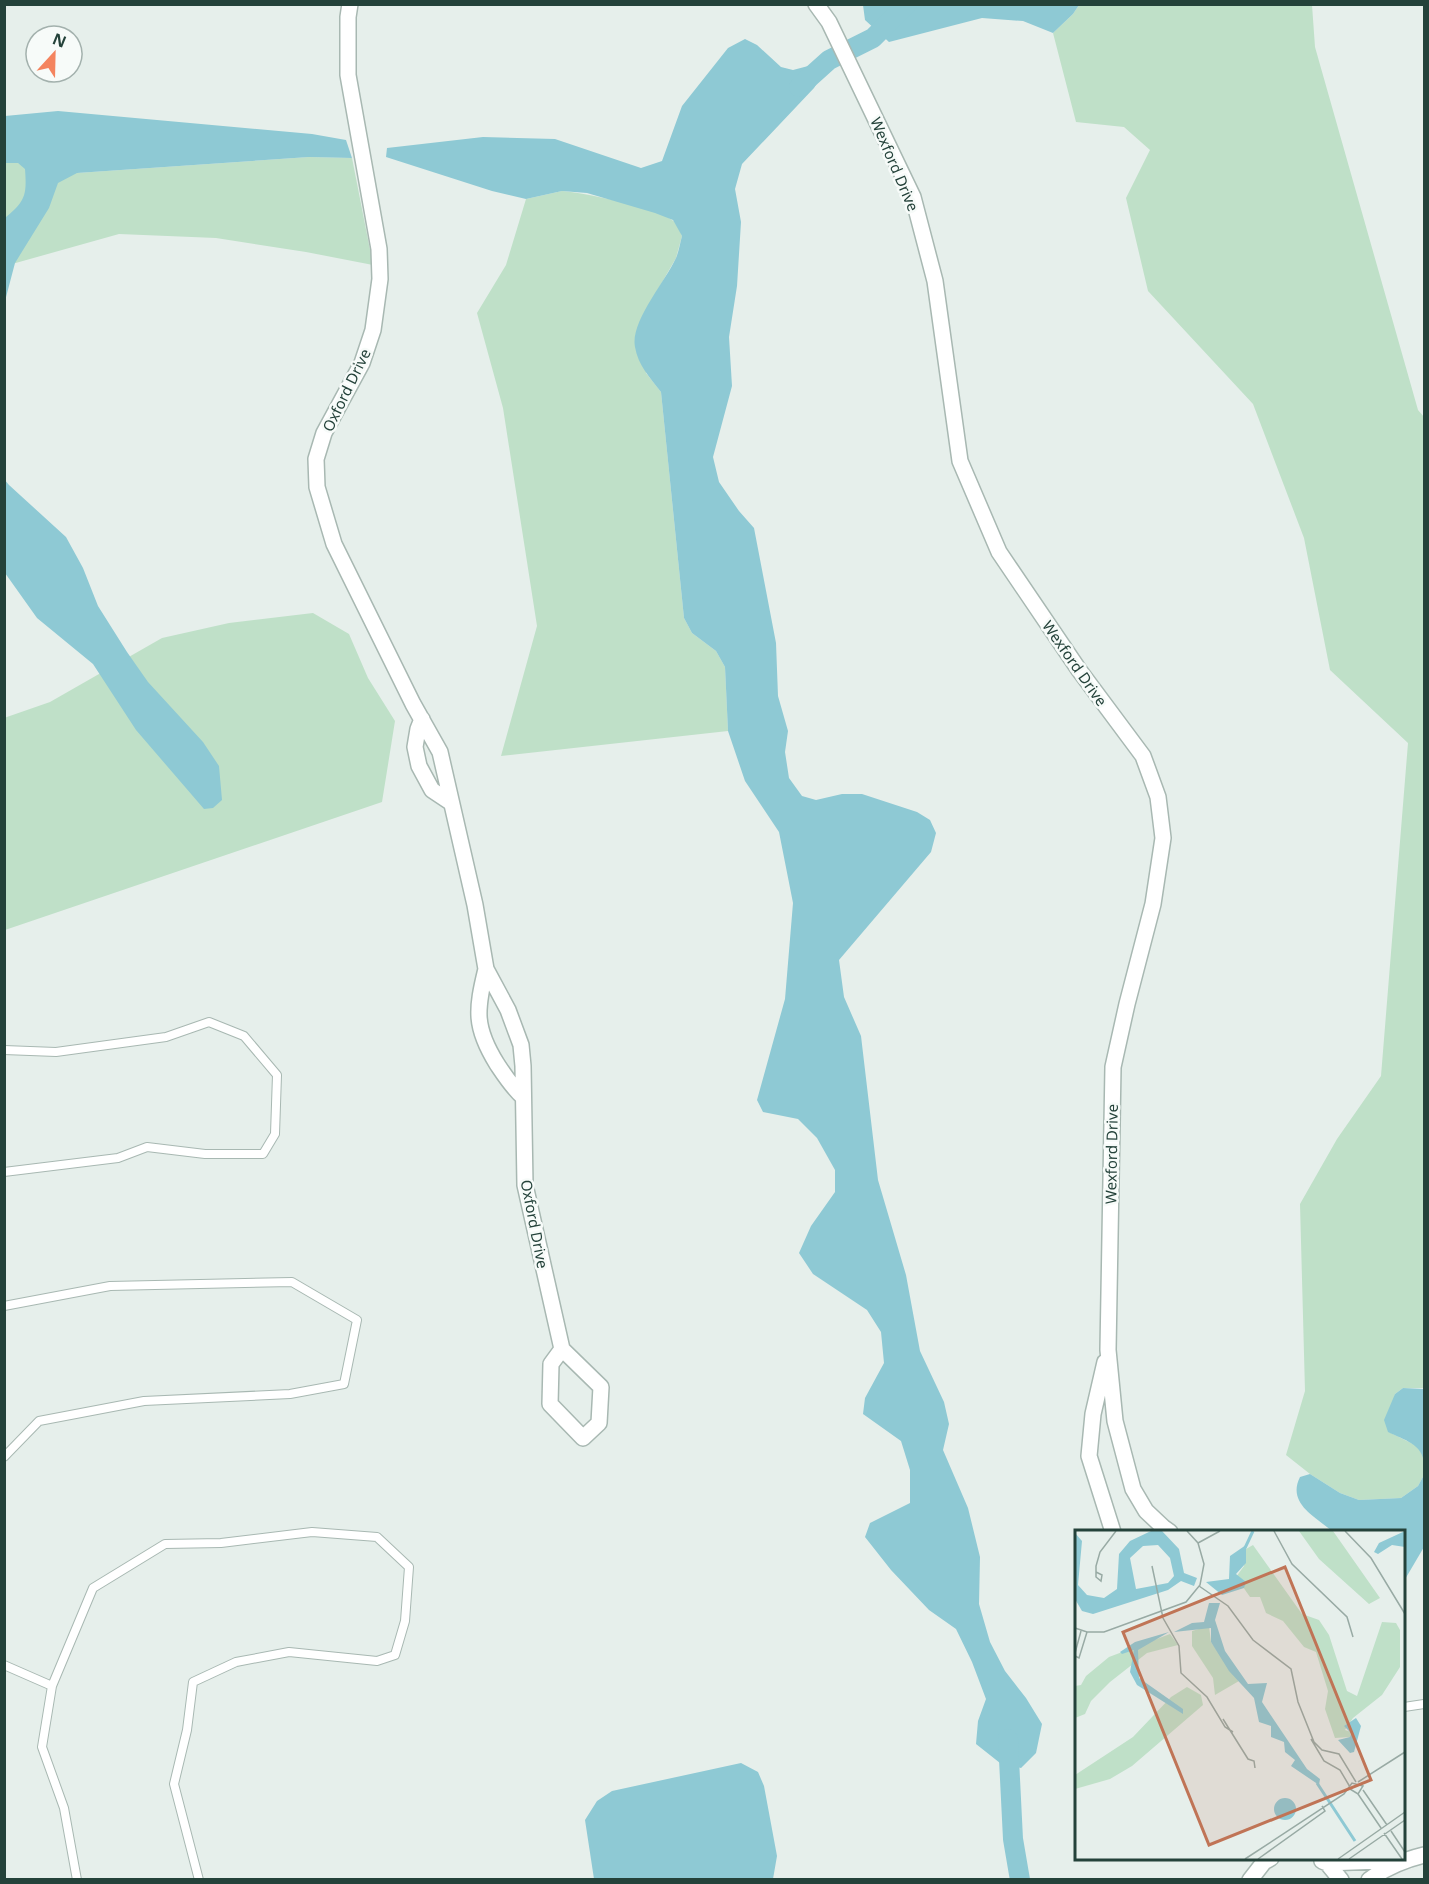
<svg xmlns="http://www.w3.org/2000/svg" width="1429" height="1884" font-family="'Noto Sans',sans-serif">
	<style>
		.green { fill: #bfe0c8 }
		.water { fill: #8ec9d4 }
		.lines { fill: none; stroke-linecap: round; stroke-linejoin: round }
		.canal { stroke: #8ec9d4; stroke-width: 20 }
		.service-casing { stroke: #a8b8b2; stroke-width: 10 }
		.minor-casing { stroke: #a8b8b2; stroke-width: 18 }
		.service { stroke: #fff; stroke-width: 8 }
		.minor { stroke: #fff; stroke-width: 15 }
		.labels { text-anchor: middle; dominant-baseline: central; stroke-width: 5; stroke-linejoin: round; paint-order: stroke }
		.street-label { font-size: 15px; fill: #24423a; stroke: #f7fbf9 }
		.inset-river { fill: none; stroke: #8ec9d4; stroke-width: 3 }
		.inset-road { fill: none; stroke: #98aaa4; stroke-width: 1.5 }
		.view { fill: #c07456; fill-opacity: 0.15; stroke: #c07456; stroke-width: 3 }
		.inset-edge { fill: none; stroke: #24423a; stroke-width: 3 }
	</style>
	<rect width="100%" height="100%" fill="#e6efeb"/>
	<path class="green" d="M 1079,5 L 1312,5 L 1315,47 L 1418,410 L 1424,417 L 1424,1388 L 1403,1388 L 1395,1394 L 1389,1432 L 1417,1446 L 1424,1457 L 1424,1475 L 1418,1486 L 1401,1498 L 1359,1500 L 1340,1493 L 1310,1474 L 1286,1455 L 1305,1391 L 1300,1204 L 1337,1139 L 1381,1076 L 1408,743 L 1330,670 L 1304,538 L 1253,404 L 1148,291 L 1126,198 L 1150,150 L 1124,127 L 1076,122 L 1053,33 L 1073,14 Z
		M 309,157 L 352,158 L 373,265 L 306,252 L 216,238 L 119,234 L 5,266 L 5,163 L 18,163 L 77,173 Z
		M 562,191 C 585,193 655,207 672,220 C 677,223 680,231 682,236 L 676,258 L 642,317 L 646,373 L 661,392 L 684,618 L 692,633 L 716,651 L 725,667 L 728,731 L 501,756 L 537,626 L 503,408 L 477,313 L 506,265 L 526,199 Z
		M 313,613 L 349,634 L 368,678 L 395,721 L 382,802 L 5,930 L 4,718 L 50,702 L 162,638 L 229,623 Z"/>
	<path class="water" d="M 863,5 L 863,4 L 1079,5 L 1073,14 L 1053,33 L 1023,21 L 982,18 L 889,42 L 865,20 Z
		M 745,39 L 757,45 L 781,67 L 793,70 L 812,65 L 822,75 L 814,88 L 742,164 L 735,189 L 741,222 L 737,286 L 729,337 L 732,386 L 713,457 L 719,482 L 739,511 L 754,528 L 776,643 L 778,696 L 788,731 L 785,752 L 789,778 L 802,796 L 816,800 L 842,794 L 862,794 L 917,812 L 930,820 L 936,833 L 931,852 L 839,960 L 844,997 L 861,1036 L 878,1180 L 906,1275 L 920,1351 L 944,1402 L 949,1424 L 943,1450 L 968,1508 L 980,1557 L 979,1604 L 990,1642 L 1005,1671 L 1026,1698 L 1042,1724 L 1036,1753 L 1021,1768 L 1000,1763 L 976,1744 L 978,1721 L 986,1699 L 972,1662 L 956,1629 L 929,1610 L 891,1570 L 865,1537 L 870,1523 L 910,1503 L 910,1470 L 901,1441 L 863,1414 L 865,1398 L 884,1363 L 881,1332 L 867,1310 L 813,1274 L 799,1253 L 811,1226 L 835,1192 L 835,1170 L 817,1138 L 798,1119 L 763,1112 L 757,1100 L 785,999 L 793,903 L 779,832 L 745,781 L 728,731 L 725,667 L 716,651 L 692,633 L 684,618 L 661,392 C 650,378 638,365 635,347 C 630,322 665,282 676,258 C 679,251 680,243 682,236 L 673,220 L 655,213 L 587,193 L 562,191 L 526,199 L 492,191 L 386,157 L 387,148 L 483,137 L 555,139 L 641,168 L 662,161 L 682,106 L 728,48 Z
		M 58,111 L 312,134 L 346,140 L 352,158 L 309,157 L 77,173 L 58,183 L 49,208 L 15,263 L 5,301 L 5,218 C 25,201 27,196 25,169 L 18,163 L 5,163 L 5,116 Z
		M 4,479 L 9,485 L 66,537 L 83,568 L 98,606 L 127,652 L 148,682 L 203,742 L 219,766 L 222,800 L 213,808 L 204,809 L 136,730 L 93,664 L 37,618 L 5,573 Z
		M 1403,1388 L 1424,1389 L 1424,1464 C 1423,1444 1404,1440 1388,1432 L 1384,1420 L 1395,1394 Z
		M 1310,1474 L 1340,1493 L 1359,1500 L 1401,1498 L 1418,1486 L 1424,1475 L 1424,1547 L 1404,1581 L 1404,1532 L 1332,1531 C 1314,1516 1287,1503 1300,1477 Z
		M 741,1763 L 758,1772 L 764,1786 L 777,1856 L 773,1879 L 594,1879 L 585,1820 L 597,1801 L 612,1791 Z"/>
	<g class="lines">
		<path class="canal" d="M 799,87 L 829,60 L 873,38 L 907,4
			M 1008,1739 L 1013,1839 L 1020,1880"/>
		<g class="service-casing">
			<path id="service" d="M 4,1050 L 56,1052 L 166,1037 L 209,1022 L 244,1036 L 277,1075 L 275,1134 L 263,1154 L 205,1154 L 147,1147 L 118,1158 L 4,1172
				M 4,1306 L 110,1286 L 292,1282 L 357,1320 L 344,1384 L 290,1394 L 144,1401 L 39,1421 L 4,1457
				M 4,1665 L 52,1686
				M 1404,1707 L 1424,1704
				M 77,1880 L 64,1808 L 42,1747 L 52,1686 L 93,1588 L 165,1544 L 221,1543 L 312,1532 L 377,1537 L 409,1567 L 405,1621 L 395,1655 L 377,1661 L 289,1652 L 236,1662 L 193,1682 L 187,1730 L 174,1784 L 199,1880"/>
		</g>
		<g class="minor-casing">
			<path id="minor" d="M 350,4 L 348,17 L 348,75 L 379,249 L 380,279 L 373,330 L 362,363 L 324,433 L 316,459 L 317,487 L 334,544 L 413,704 L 440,752 L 475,905 L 486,969 L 508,1010 L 521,1045 L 523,1066 L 525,1185 L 562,1349 L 601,1387 L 599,1423 L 583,1438 L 550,1404 L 551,1364 L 562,1349
				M 816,4 L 829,22 L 913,197 L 935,281 L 960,461 L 999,552 L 1079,670 L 1143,756 L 1158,797 L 1163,838 L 1153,904 L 1127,1004 L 1113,1067 L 1108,1350 L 1115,1421 L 1133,1489 L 1146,1511 L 1163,1527 L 1170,1532
				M 422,719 L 418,729 L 415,747 L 419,766 L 432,790 L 450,802
				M 486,969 C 476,1010 474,1027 497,1064 C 505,1076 512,1087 523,1097
				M 1105,1362 L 1093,1414 L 1089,1456 L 1113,1532
				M 1322,1861 L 1327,1863 L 1341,1880
				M 1327,1863 L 1405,1860
				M 1250,1880 L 1264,1862 L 1271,1858
				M 1369,1880 C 1386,1867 1404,1860 1424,1855"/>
		</g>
		<use href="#service" class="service"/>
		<use href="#minor" class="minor"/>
	</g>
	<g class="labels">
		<g class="street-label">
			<text transform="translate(895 164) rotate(67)">Wexford Drive</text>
			<text transform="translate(346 390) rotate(-64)">Oxford Drive</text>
			<text transform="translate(1075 663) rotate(55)">Wexford Drive</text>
			<text transform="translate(1111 1154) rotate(-89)">Wexford Drive</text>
			<text transform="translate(535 1224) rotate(79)">Oxford Drive</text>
		</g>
	</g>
	<g transform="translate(1075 1530)">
		<rect width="330" height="330" fill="#e6efeb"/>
		<path d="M 224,1 L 258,1 L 305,68 L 294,74 L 244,29 ZM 178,15 L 227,84 L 244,90 L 254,105 L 272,161 L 282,166 L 307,92 L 321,93 L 325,100 L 325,137 L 307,165 L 278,188 L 270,200 L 276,202 L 275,207 L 260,208 L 250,179 L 253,161 L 241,122 L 229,117 L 208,91 L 191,83 L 185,67 L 175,67 L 161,47 L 169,36 L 171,19 ZM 134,96 L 136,112 L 164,151 L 140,165 L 138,148 L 117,116 L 117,101 ZM 95,104 L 103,115 L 72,123 L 35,152 L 16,171 L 10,184 L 0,188 L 0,156 L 6,155 L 11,146 L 34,127 ZM 112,157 L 126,165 L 128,175 L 57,236 L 35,249 L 0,259 L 0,245 L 58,207 L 96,167 Z" fill="#bfe0c8"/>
		<path d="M 76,1 L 87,1 L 104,19 L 109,43 L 122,48 L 119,56 L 106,51 L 93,60 L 18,84 L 7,81 L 0,69 L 0,3 L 7,11 L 3,55 L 12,65 L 29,68 L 42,59 L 44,24 L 55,11 ZM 83,15 L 95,28 L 99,46 L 93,53 L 61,59 L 55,28 L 68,16 ZM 330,1 L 330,17 L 317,15 L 303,24 L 299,22 L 304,13 ZM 171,15 L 171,33 L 161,44 L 171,52 L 169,58 L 147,65 L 131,52 L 154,49 L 155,26 ZM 134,73 L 145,73 L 140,90 L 150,121 L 173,154 L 192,153 L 187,172 L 232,239 L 245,249 L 244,255 L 216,236 L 220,230 L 210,222 L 209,212 L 196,207 L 196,196 L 184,192 L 179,168 L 154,141 L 136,112 L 136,98 L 99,102 L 117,93 L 129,92 ZM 94,102 L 63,120 L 64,148 L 108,179 L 108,184 L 62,155 L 55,142 L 59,120 L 47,124 L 45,122 L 60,112 ZM 281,188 L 286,196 L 279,222 L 275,223 L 263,210 L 275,207 L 276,203 L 269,196 ZM199 279a11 11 0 1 1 22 0a11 11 0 1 1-22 0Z" fill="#8ec9d4" fill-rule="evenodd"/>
		<path class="inset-river" d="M 170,18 L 178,1M 242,253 L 280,311"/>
		<path class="inset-road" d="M 199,1 L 217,34 L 272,87 L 278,107M 270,1 L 296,28 L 330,84M 123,13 L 145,1M 77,36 L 88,88 L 104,116 L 106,143 L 132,167 L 150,197 L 158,202M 21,42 L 27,45 L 26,51 L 21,47 L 21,36 L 25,22 L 41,1M 124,56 L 153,76 L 178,110 L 216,139 L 223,172 L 239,212 L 247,220 L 264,224 L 281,252M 0,98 L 12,102 L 29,102 L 111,72 L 125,55 L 129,34 L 123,13 L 112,1M 0,123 L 6,101M 0,126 L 4,128 L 12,102M 330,163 L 330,183M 148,189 L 173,229 L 179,231 L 180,238M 236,209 L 249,231 L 265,240 L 275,257M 283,252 L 330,222M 288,260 L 312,295M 283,264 L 306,298M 316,301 L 330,322M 309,303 L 327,329M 170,329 L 269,264 L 277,253 L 288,256 L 283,264 L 275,259M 183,329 L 250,281 L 247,276M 263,329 L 330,282M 274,329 L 330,290"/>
		<path class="view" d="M 210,37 L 296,250 L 134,315 L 48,102 Z"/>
		<rect width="330" height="330" class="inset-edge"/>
	</g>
	<rect width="1429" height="1884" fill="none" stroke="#24423a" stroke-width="12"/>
	<g transform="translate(54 54) rotate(22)"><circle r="28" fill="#f7fbf9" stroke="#a3b1ad" stroke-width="1.5"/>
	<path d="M0-4.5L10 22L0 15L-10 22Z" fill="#f4845f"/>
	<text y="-9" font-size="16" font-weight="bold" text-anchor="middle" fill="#24423a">N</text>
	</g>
</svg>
